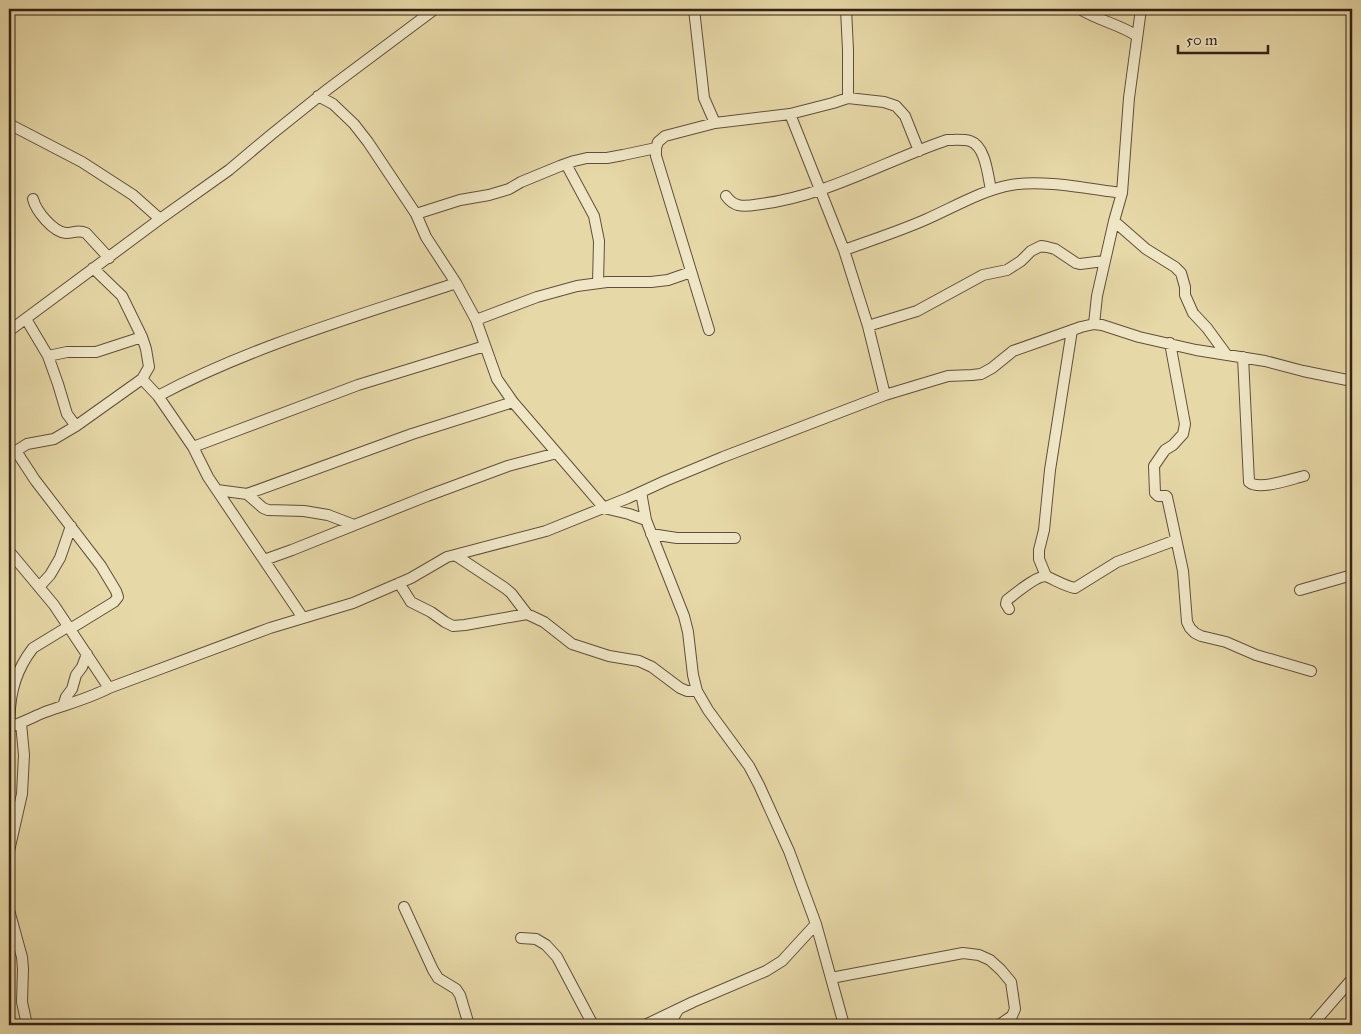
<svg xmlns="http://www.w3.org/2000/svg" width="1361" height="1034" font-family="'IM FELL Great Primer',serif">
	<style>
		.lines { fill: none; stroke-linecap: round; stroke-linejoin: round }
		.street-casing { stroke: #604f3c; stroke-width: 12 }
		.street { stroke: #efe6c6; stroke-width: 10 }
	</style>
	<rect width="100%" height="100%" fill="#e7d8a7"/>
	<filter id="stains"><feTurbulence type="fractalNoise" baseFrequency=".004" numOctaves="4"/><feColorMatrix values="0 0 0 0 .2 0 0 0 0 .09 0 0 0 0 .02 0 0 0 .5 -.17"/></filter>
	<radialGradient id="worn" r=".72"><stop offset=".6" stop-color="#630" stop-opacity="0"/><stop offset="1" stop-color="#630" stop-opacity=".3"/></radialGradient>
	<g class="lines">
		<g class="street-casing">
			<path id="street" d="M 694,9 L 704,98 L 715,123
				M 846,9 L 848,50 L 848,98
				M 1080,9 C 1099,21 1119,24 1137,36
				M 318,96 L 333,104 L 354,124 L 368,142 L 416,214 L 426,237 L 456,283 L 476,320 L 497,379 L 513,402 L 604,508 L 629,514 L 646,520
				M 790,114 L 844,250 L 868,326 L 885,395
				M 9,124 L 82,162 L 133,195 L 160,219
				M 566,164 L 594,216 L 599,241 L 598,283
				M 726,196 C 729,200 733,204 738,205 C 745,207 754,205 761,204 C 826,196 885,161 947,140 C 954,140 963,139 970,141 C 986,146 988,177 991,190
				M 33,199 C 36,211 53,232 66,233 C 74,233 78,229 86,233 L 109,258
				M 416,214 L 460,200 L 489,195 L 509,189 L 521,182 L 560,166 L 574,161 L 587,158 L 607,158 L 623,155 L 656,148
				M 1114,221 L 1146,249 L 1175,267 L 1181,273 L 1185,287 L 1185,295 L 1193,313 L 1207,328 L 1226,354
				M 844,250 C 872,240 900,231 927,219 C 952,208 985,189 1011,185 C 1043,179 1089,189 1122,193
				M 476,320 L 537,297 L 577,286 L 607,282 L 651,282 L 668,280 L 691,272
				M 1094,324 L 1097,296 L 1114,221 L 1122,193 L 1129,98 L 1141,9
				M 868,326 L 917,311 L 983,275 L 1007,270 L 1021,261 L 1031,251 L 1041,246 L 1047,247 L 1055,249 L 1076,263 L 1080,264 L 1104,261
				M 709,330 L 656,156 L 656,148 L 658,142 L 665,136 L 715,123 L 790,114 L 833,103 L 848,98 L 884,102 L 896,106 L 905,116 L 919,151
				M 9,331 L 160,219 L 229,170 L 272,134 L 328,89 L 435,9
				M 1170,343 L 1185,424 L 1183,434 L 1173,445 L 1165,450 L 1154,466 L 1155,493 L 1158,496 L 1166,496 L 1167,497 L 1183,571 L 1187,622 L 1190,628 L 1195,633 L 1201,636 L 1226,642 L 1256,655 L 1311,671
				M 48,356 L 67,352 L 96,352 L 142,337
				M 1243,357 L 1249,482 C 1259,491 1291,479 1304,476
				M 142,379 L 158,396 L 193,447 L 208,477 L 303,618
				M 158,396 C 252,346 355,317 456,283
				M 76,426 L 142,379 L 149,367 L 146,349 L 142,337 L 122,296 L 93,268
				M 193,447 L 358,385 L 485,346
				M 16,451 L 35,480 L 101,566 L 116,591 L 118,597 L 114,602 L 70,629
				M 9,457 L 16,451 L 27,444 L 54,439 L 76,426 L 67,414 L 58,384 L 48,356 L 26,319
				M 217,490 L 247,494 L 263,508 L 268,510 L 304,511 L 328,515 L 354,525
				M 641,492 L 646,520 L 684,616 L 688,632 L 693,675 L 697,691 L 708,710 L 749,766 L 759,785 L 789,851 L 816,924 L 844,1025
				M 247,494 L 412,434 L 513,402
				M 651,534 L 677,538 L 735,538
				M 9,551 L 54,605 L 109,688
				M 455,555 L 505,588 L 511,593 L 527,614 L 544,622 L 572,644 L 609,656 L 639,661 L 652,667 L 680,688 L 687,691 L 697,691
				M 264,560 L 292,550 L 427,496 L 508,466 L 557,453
				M 1046,576 L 1039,559 L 1039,550 L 1044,530 L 1050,470 L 1072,330
				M 399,583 L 411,602 L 431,612 L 445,622 L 453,626 L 465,625 L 527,614
				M 39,587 L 50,575 L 60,558 L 71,526
				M 1300,590 L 1352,575
				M 1009,609 L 1006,604 L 1007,600 C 1015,594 1039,573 1048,577 C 1057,581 1065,586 1075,588 L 1117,562 L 1176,540
				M 63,706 L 66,697 L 72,689 L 76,675 L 82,667 L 87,654
				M 9,727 C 22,723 33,717 45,712 C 67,704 88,699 109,688 L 270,628 L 353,603 L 411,578 L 447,557 L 546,531 L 628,498 L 665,481 L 723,457 L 885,395 L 948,376 L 972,375 L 981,374 L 992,368 L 1013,351 L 1081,327 L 1094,324 L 1102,325 L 1139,337 L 1196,350 L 1265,361 L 1303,371 L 1352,381
				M 10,727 C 8,697 15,671 33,648 L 69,626
				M 9,851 L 22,794 L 24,755 L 21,723
				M 404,907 L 433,970 L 438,978 L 456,989 L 460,995 L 469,1025
				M 9,910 L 22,957 L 23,969 L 22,1002 L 27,1025
				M 521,938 L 536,939 L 546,945 L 557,957 L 593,1025
				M 831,978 L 963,953 L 979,955 L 990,960 L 1001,970 L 1011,982 L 1015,1009 L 1012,1016 L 999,1025
				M 645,1025 L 693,1002 L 766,971 L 782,961 L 816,924
				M 669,1025 L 678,1010
				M 1312,1025 L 1352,979"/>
		</g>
		<use href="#street" class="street"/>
	</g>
	<rect width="1361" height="1034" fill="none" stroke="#e7d8a7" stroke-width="30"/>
	<rect x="10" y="10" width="1341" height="1014" fill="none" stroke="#332118" stroke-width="2.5"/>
	<rect x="15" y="15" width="1331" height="1004" fill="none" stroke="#332118"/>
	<path d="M1178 45v8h90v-8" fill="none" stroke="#332118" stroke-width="2.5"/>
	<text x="1186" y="45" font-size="15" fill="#332118" stroke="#efe6c6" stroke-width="4" paint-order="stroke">50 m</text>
	<rect width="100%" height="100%" filter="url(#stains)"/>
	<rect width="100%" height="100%" fill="url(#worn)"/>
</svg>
